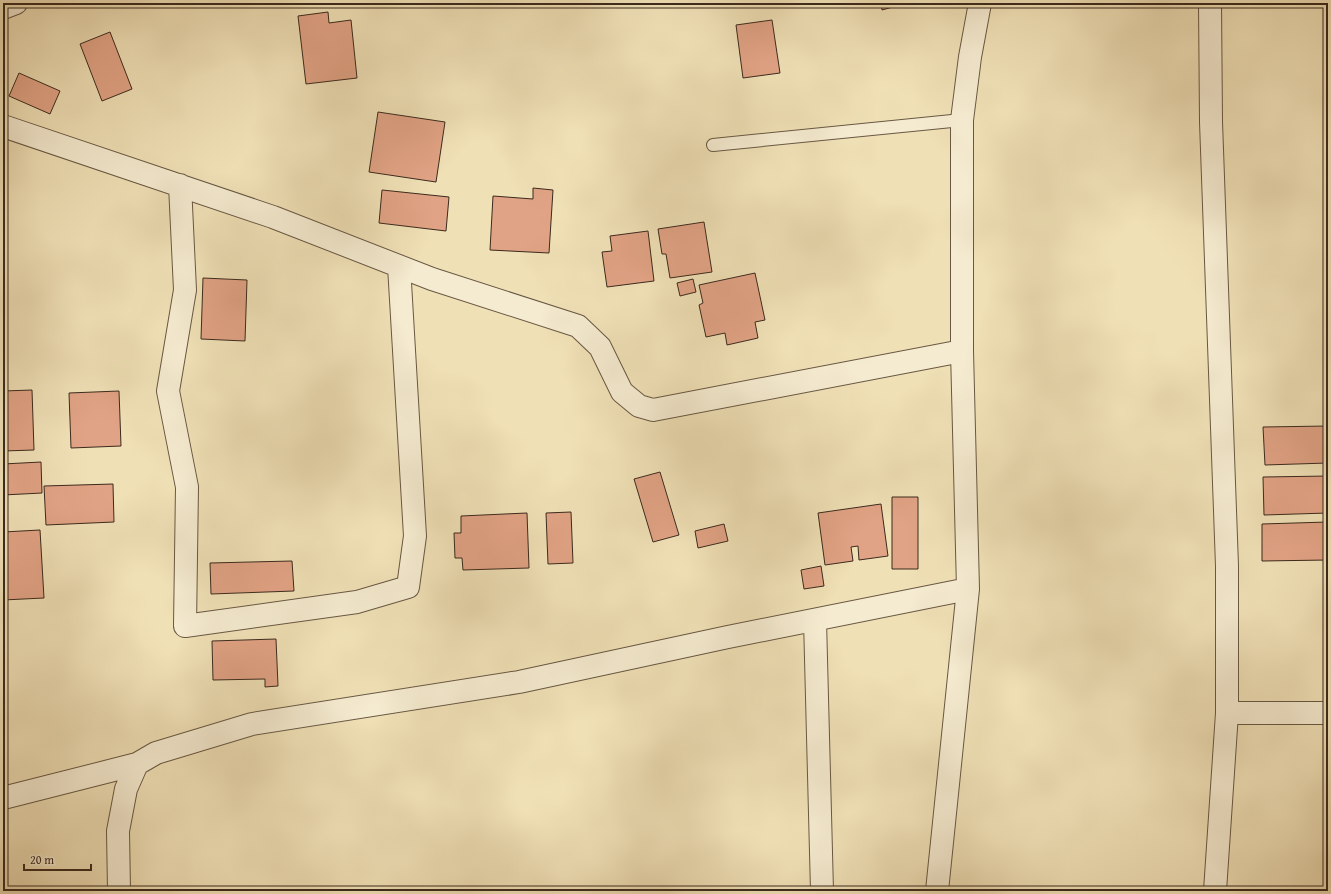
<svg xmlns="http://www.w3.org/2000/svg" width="1331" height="894" font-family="'Gentium Book Plus',serif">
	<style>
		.building { fill: #e1a385; stroke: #3b2a1d }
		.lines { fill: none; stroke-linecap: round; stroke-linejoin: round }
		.service-casing { stroke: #685843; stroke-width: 14 }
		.minor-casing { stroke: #685843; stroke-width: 24 }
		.tertiary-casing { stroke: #685843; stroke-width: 24 }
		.service { stroke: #f5ebd0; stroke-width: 12 }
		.minor { stroke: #f5ebd0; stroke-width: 22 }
		.tertiary { stroke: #f5ebd0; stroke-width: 22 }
	</style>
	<rect width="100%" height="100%" fill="#f0e0b6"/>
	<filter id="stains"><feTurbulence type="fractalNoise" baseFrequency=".005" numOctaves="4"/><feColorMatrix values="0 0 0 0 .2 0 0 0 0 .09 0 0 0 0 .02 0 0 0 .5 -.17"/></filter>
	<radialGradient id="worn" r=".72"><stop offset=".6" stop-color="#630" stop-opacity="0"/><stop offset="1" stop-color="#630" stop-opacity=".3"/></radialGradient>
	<path class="building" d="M 881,3 L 907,3 L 882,10 Z
		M 328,12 L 329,23 L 351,20 L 357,78 L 306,84 L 298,16 Z
		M 772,20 L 780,73 L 743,78 L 736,25 Z
		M 110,32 L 132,89 L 102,101 L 80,44 Z
		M 19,73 L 60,91 L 50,114 L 9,96 Z
		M 378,112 L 445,122 L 436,182 L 369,172 Z
		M 533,188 L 553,190 L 549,253 L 490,250 L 493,196 L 533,199 Z
		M 382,190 L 449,197 L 446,231 L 379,223 Z
		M 704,222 L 712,272 L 670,278 L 666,254 L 662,254 L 658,229 Z
		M 648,231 L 654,281 L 607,287 L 602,252 L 612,251 L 610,236 Z
		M 755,273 L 765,320 L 755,322 L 758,338 L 727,345 L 725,333 L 706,337 L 699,305 L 703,303 L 699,285 Z
		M 203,278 L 247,280 L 245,341 L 201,339 Z
		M 693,279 L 696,292 L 680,296 L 677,283 Z
		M 32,390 L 34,450 L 3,451 L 3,391 Z
		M 119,391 L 121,446 L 71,448 L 69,393 Z
		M 1328,426 L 1328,463 L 1265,465 L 1263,427 Z
		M 41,462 L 42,493 L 3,495 L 3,464 Z
		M 660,472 L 679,535 L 653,542 L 634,479 Z
		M 1328,476 L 1328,513 L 1264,515 L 1263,477 Z
		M 113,484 L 114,522 L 46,525 L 44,486 Z
		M 892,497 L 918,497 L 918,569 L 892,569 Z
		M 881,504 L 888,556 L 859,560 L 858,546 L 851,547 L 853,561 L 825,565 L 818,513 Z
		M 571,512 L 573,563 L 548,564 L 546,513 Z
		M 527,513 L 529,568 L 463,570 L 462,558 L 455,558 L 454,533 L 461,533 L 461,516 Z
		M 1328,522 L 1328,560 L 1262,561 L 1262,524 Z
		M 724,524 L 728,541 L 698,548 L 695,531 Z
		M 40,530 L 44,598 L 3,600 L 3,532 Z
		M 292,561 L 294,591 L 211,594 L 210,563 Z
		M 821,566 L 824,586 L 804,589 L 801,570 Z
		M 276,639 L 278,686 L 265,687 L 265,679 L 213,680 L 212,641 Z"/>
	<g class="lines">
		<g class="service-casing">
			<path id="service" d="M 713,145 L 962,120"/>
		</g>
		<g class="minor-casing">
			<path id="minor" d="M 1210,3 L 1211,122 L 1227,566 L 1227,713 L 1215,891
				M 3,126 L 273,217 L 432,279 L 578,326 L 600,347 L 622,392 L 639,406 L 653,410 L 962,351
				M 180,185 L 185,290 L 168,391 L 187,487 L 185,626 L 357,602 L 408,587 L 415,536 L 399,266
				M 815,620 L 822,891
				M 1227,713 L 1328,713
				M 3,796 L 7,797 L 137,764
				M 119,891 L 118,831 L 126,789 L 137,764 L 156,753 L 252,724 L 519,682 L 728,637 L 968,589
				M 937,891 L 968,589 L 962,351 L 962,120 L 970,57 L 980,3"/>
		</g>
		<g class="tertiary-casing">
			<path id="tertiary" d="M 3,8 L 16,3"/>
		</g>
		<use href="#service" class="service"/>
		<use href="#minor" class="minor"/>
		<use href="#tertiary" class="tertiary"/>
	</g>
	<rect width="1331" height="894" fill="none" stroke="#f0e0b6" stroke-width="16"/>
	<rect x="4" y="4" width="1323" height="886" fill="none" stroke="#3b2a1d" stroke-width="2"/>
	<rect x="8" y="8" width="1315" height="878" fill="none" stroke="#3b2a1d"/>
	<path d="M24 864v6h67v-6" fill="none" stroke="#3b2a1d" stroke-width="2"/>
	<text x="30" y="864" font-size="12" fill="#3b2a1d" stroke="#f5ebd0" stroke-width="3" paint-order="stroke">20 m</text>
	<rect width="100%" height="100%" filter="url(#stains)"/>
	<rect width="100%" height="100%" fill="url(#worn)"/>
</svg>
